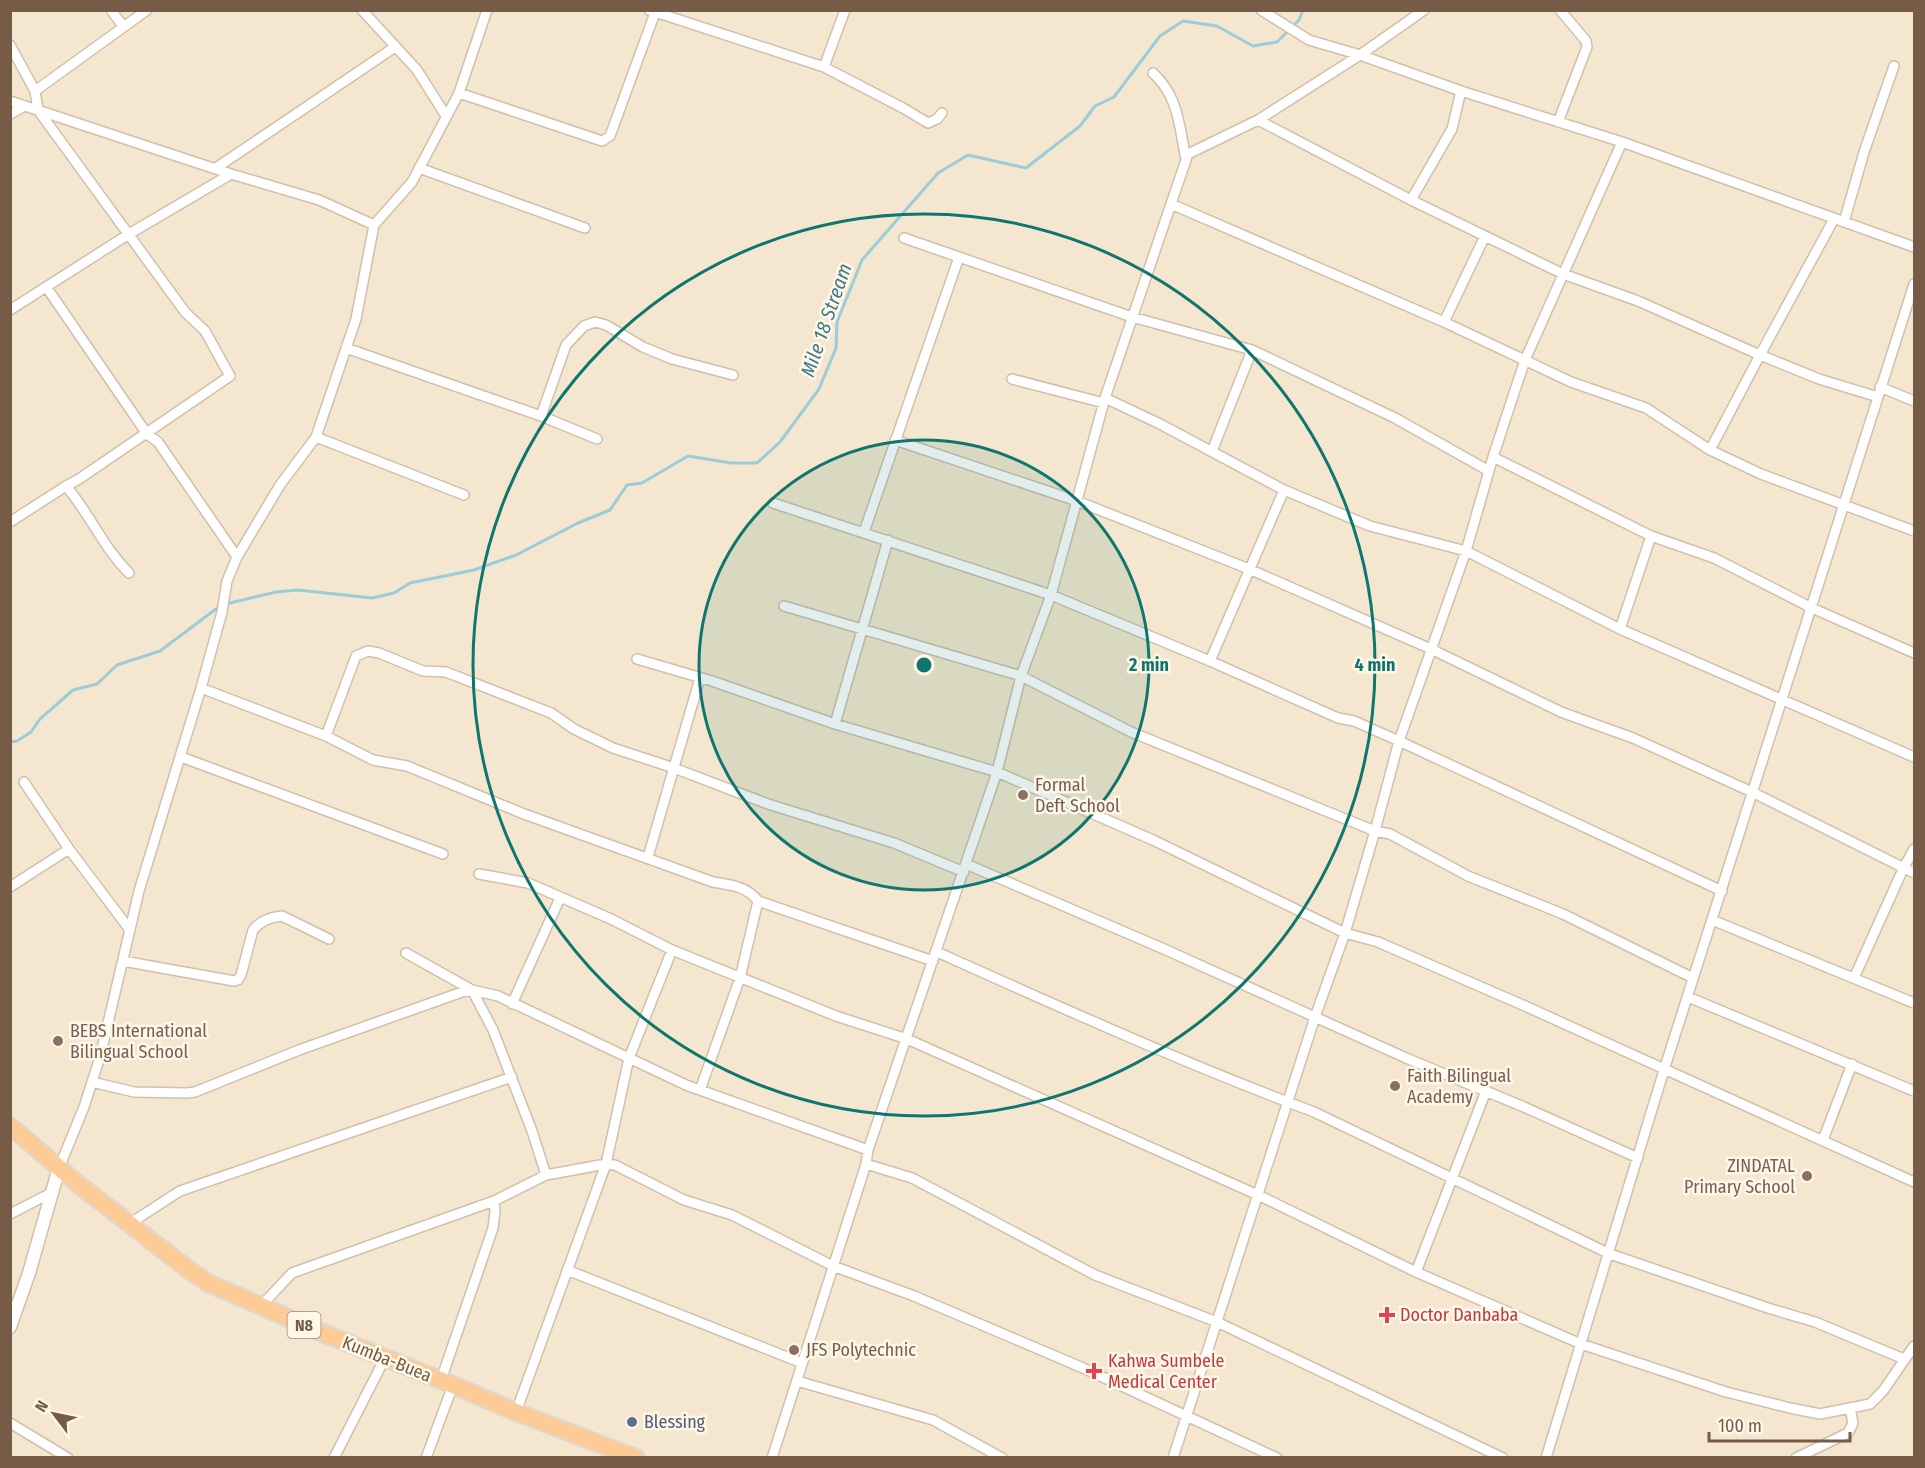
<svg xmlns="http://www.w3.org/2000/svg" width="1925" height="1468" font-family="'Fira Sans Condensed',sans-serif">
	<style>
		.residential { fill: #f5e7cf }
		.lines { fill: none; stroke-linecap: round; stroke-linejoin: round }
		.stream { stroke: #9bccda; stroke-width: 3 }
		.minor-casing { stroke: #d1bfab; stroke-width: 12 }
		.tertiary-casing { stroke: #d1bfab; stroke-width: 15 }
		.trunk-casing { stroke: #ded8d3; stroke-width: 20 }
		.minor { stroke: #fff; stroke-width: 9 }
		.tertiary { stroke: #fff; stroke-width: 12 }
		.trunk { stroke: #fdcc96; stroke-width: 16 }
		.ring { fill: none; stroke: #0f766e; stroke-width: 3 }
		.education-dot { fill: #8d6e63; stroke: #fff8e9; stroke-width: 2 }
		.health-dot { fill: #e0444e; stroke: #fff8e9; stroke-width: 2 }
		.service-dot { fill: #5c6f8a; stroke: #fff8e9; stroke-width: 2 }
		.labels { text-anchor: middle; dominant-baseline: central; stroke-width: 5; stroke-linejoin: round; paint-order: stroke }
		.shield { fill: #fff8e9; stroke: #9f8a78; stroke-width: 1.5 }
		.shield-label { font-size: 16px; font-weight: bold; fill: #765b47 }
		.education-label { font-size: 18px; fill: #785e54; stroke: #fff8e9; text-anchor: start }
		.health-label { font-size: 18px; fill: #be3a42; stroke: #fff8e9; text-anchor: start }
		.street-label { font-size: 18px; fill: #765b47; stroke: #fff8e9 }
		.service-label { font-size: 18px; fill: #4e5e75; stroke: #fff8e9; text-anchor: start }
		.water-label { font-size: 20px; font-style: italic; fill: #40798b; stroke: #fff8e9 }
		.centre { fill: #0f766e; stroke: #fff8e9; stroke-width: 3 }
		.ring-label { font-size: 18px; text-anchor: middle; font-weight: bold; fill: #0f766e; stroke: #fff8e9; stroke-width: 5; stroke-linejoin: round; paint-order: stroke }
	</style>
	<rect width="100%" height="100%" fill="#fdf4e1"/>
	<path class="residential" d="M 10,11 L 1914,11 L 1914,1457 L 11,1457 Z"/>
	<g class="lines">
		<path class="stream" d="M 226,604 L 276,592 L 298,590 L 372,598 L 394,593 L 410,583 L 474,570 L 516,555 L 578,523 L 610,510 L 627,485 L 642,483 L 688,456 L 731,463 L 757,463 L 780,442 L 819,389 L 836,348 L 837,322 L 862,260 L 938,173 L 968,155 L 1026,168 L 1080,126 L 1095,106 L 1114,97 L 1160,36 L 1183,21 L 1217,26 L 1253,46 L 1277,42 L 1299,20 L 1303,10
			M 10,742 L 17,741 L 31,732 L 40,719 L 73,690 L 97,684 L 117,665 L 160,651 L 220,606"/>
		<g class="minor-casing">
			<path id="minor" d="M 111,10 L 123,26
				M 362,10 L 417,70 L 446,116
				M 649,10 L 824,67 L 903,108 L 928,123 L 937,119 L 942,113
				M 1261,10 L 1309,40 L 1360,55 L 1461,91 L 1622,142 L 1914,247
				M 10,45 L 35,91 L 38,110 L 185,312 L 205,331 L 230,376 L 79,479 L 66,486 L 10,522
				M 824,67 L 845,10
				M 1153,73 C 1179,97 1179,126 1186,159
				M 35,91 L 147,10
				M 459,93 L 602,141 L 610,136 L 656,10
				M 10,101 L 231,174 L 319,200 L 374,225 L 412,182 L 459,93 L 487,10
				M 10,114 L 25,106
				M 1258,120 L 1411,200 L 1563,274 L 1638,301 L 1760,355 L 1710,450
				M 1558,122 L 1587,47 L 1586,41 L 1560,10
				M 216,168 L 395,47
				M 419,168 L 585,228
				M 1411,200 L 1452,129 L 1461,91
				M 1171,204 L 1444,322 L 1571,382 L 1646,408 L 1710,450 L 1761,474 L 1914,531
				M 1834,219 L 1760,355 L 1819,379 L 1878,397
				M 1844,222 L 1864,152 L 1894,66
				M 904,238 L 1132,317 L 1252,350 L 1395,418 L 1489,471
				M 47,288 L 147,434 L 158,442 L 237,557
				M 10,310 L 129,234 L 231,174
				M 1444,322 L 1485,236
				M 346,348 L 541,416 L 597,439
				M 1012,379 L 1104,403
				M 1880,387 L 1914,401
				M 1105,398 L 1160,424 L 1284,490 L 1370,526 L 1466,551 L 1620,629 L 1914,757
				M 541,416 L 566,345 L 584,326 L 595,322 L 606,325 L 643,347 L 672,359 L 733,375
				M 316,437 L 464,495
				M 895,440 L 1077,501 L 1249,569 L 1431,649 L 1561,712 L 1633,738 L 1752,792 L 1914,873
				M 1212,451 L 1252,350
				M 1493,457 L 1651,536 L 1714,558 L 1812,608 L 1914,653
				M 66,486 C 90,514 102,546 129,573
				M 773,503 L 1051,595 L 1210,661 L 1338,718 L 1354,721 L 1399,741 L 1722,891
				M 864,532 L 959,257
				M 784,606 L 1021,676 L 1131,732 L 1375,831 L 1390,834 L 1468,876 L 1563,914 L 1693,978
				M 1620,629 L 1651,536
				M 637,659 L 712,681 L 835,724 L 997,772 L 1153,840 L 1345,933 L 1378,942 L 1525,1006 L 1914,1182
				M 1210,661 L 1284,490
				M 201,688 L 326,736 L 373,760 L 407,766 L 524,814 L 713,882 C 730,885 747,886 758,901 L 933,961
				M 835,724 L 888,540
				M 326,736 L 356,656 L 368,651 L 379,653 L 423,671 L 446,672 L 551,713 L 574,729 L 613,748 L 674,768 L 768,804 L 894,843 L 964,872
				M 181,757 L 443,854
				M 24,782 L 69,849 L 130,930
				M 648,857 L 700,678
				M 966,864 L 1164,949 L 1406,1058 L 1524,1107 L 1638,1158
				M 479,874 L 528,883 L 611,919 L 672,950 L 836,1016 L 907,1039 L 1258,1195 L 1416,1272 L 1581,1344 L 1726,1392 L 1790,1408 L 1820,1414 L 1850,1408
				M 10,887 L 69,849
				M 1712,920 L 1914,1003
				M 937,952 C 1062,1008 1186,1064 1314,1112 L 1610,1254 L 1768,1308 L 1815,1322 L 1904,1359
				M 406,953 L 472,990 L 493,1030 L 532,1131 L 546,1175
				M 123,961 L 234,981 L 238,980 L 241,975 L 253,930 C 260,921 271,917 282,916 L 329,939
				M 1854,978 L 1904,867 L 1914,849
				M 1688,997 L 1914,1091
				M 512,1004 L 560,898
				M 92,1082 L 134,1092 L 187,1093 L 195,1092 L 299,1050 L 462,992 L 472,990 L 498,996 L 686,1085 L 868,1150
				M 700,1090 L 740,978 L 758,901
				M 1823,1140 L 1852,1064
				M 866,1164 L 912,1178 L 1095,1275 L 1217,1322 L 1503,1458
				M 59,1168 L 84,1107 L 100,1057 L 139,891 L 201,688 L 222,612 L 227,581 L 237,557 L 280,485 L 316,437 L 356,319 L 374,225
				M 10,1214 L 53,1192
				M 129,1224 L 180,1191 L 512,1077
				M 567,1270 L 802,1363
				M 1416,1272 L 1486,1091
				M 261,1306 L 292,1273 L 494,1201 L 546,1175 L 606,1164 L 615,1165 L 684,1200 L 732,1215 L 833,1266 L 914,1296 L 1083,1368 L 1277,1458
				M 441,1380 L 493,1228 L 495,1212 L 494,1201
				M 797,1381 L 933,1420 L 1002,1458
				M 516,1412 L 606,1164 L 629,1058 L 672,950
				M 10,1423 L 68,1458
				M 334,1458 L 385,1358
				M 426,1458 L 453,1385
				M 772,1458 L 866,1164 L 868,1150 L 997,772 L 1021,676 L 1051,595 L 1105,398 L 1188,154 L 1258,120 L 1360,55 L 1424,10
				M 1173,1458 L 1315,1017 L 1345,933 L 1375,831 L 1399,741 L 1466,551 L 1493,457 L 1525,360 L 1622,142
				M 1546,1458 L 1664,1070 L 1914,284
				M 1796,1458 L 1848,1433 L 1853,1423 L 1850,1408 L 1870,1404 L 1883,1391 L 1914,1346"/>
		</g>
		<g class="tertiary-casing">
			<path id="tertiary" d="M 10,1327 L 29,1273 L 59,1168"/>
		</g>
		<g class="trunk-casing">
			<path id="trunk" d="M 10,1126 L 78,1184 L 189,1270 L 208,1283 L 330,1336 L 453,1385 L 516,1412 L 636,1458"/>
		</g>
		<use href="#minor" class="minor"/>
		<use href="#tertiary" class="tertiary"/>
		<use href="#trunk" class="trunk"/>
	</g>
	<circle cx="924" cy="665" r="225" fill="#0f766e" fill-opacity=".12"/>
	<g class="ring">
		<circle cx="924" cy="665" r="225"/>
		<circle cx="924" cy="665" r="451"/>
	</g>
	<g class="education-dot">
		<circle cx="1023" cy="795" r="6"/>
		<circle cx="58" cy="1041" r="6"/>
		<circle cx="1395" cy="1086" r="6"/>
		<circle cx="1807" cy="1176" r="6"/>
		<circle cx="794" cy="1350" r="6"/>
	</g>
	<g class="health-dot">
		<path d="M1384 1306h6v6h6v6h-6v6h-6v-6h-6v-6h6z"/>
		<path d="M1091 1362h6v6h6v6h-6v6h-6v-6h-6v-6h6z"/>
	</g>
	<circle class="service-dot" cx="632" cy="1422" r="6"/>
	<g class="labels">
		<rect class="shield" x="287.5" y="1312" width="33" height="26" rx="4.5"/>
		<g class="shield-label">
			<text x="304" y="1325">N8</text>
		</g>
		<g class="education-label">
			<text x="1035" y="785">Formal<tspan x="1035" dy="21">Deft School</tspan></text>
			<text x="70" y="1031">BEBS International<tspan x="70" dy="21">Bilingual School</tspan></text>
			<text x="1407" y="1076">Faith Bilingual<tspan x="1407" dy="21">Academy</tspan></text>
			<text x="1795" y="1166" text-anchor="end">ZINDATAL<tspan x="1795" dy="21">Primary School</tspan></text>
			<text x="806" y="1350">JFS Polytechnic</text>
		</g>
		<g class="health-label">
			<text x="1400" y="1315">Doctor Danbaba</text>
			<text x="1108" y="1361">Kahwa Sumbele<tspan x="1108" dy="21">Medical Center</tspan></text>
		</g>
		<g class="street-label">
			<text transform="translate(387 1359) rotate(22)">Kumba-Buea</text>
		</g>
		<g class="service-label">
			<text x="644" y="1422">Blessing</text>
		</g>
		<g class="water-label">
			<text transform="translate(826 320) rotate(-71)">Mile 18 Stream</text>
		</g>
	</g>
	<circle cx="924" cy="665" r="9" class="centre"/>
	<g class="ring-label">
		<text x="1149" y="671">2 min</text>
		<text x="1375" y="671">4 min</text>
	</g>
	<rect width="1925" height="1468" fill="none" stroke="#765b47" stroke-width="24"/>
	<g transform="translate(54 1414) rotate(302)" stroke="#fff8e9" stroke-width="4.5" paint-order="stroke">
	<path d="M0-4.5L10 22L0 15L-10 22Z" fill="#765b47"/>
	<text y="-9" font-size="16" font-weight="bold" text-anchor="middle" fill="#765b47">N</text>
	</g>
	<path d="M1709 1432v9h141v-9" fill="none" stroke="#765b47" stroke-width="3"/>
	<text x="1718" y="1432" font-size="18" fill="#765b47" stroke="#fff8e9" stroke-width="4.5" paint-order="stroke">100 m</text>
</svg>
